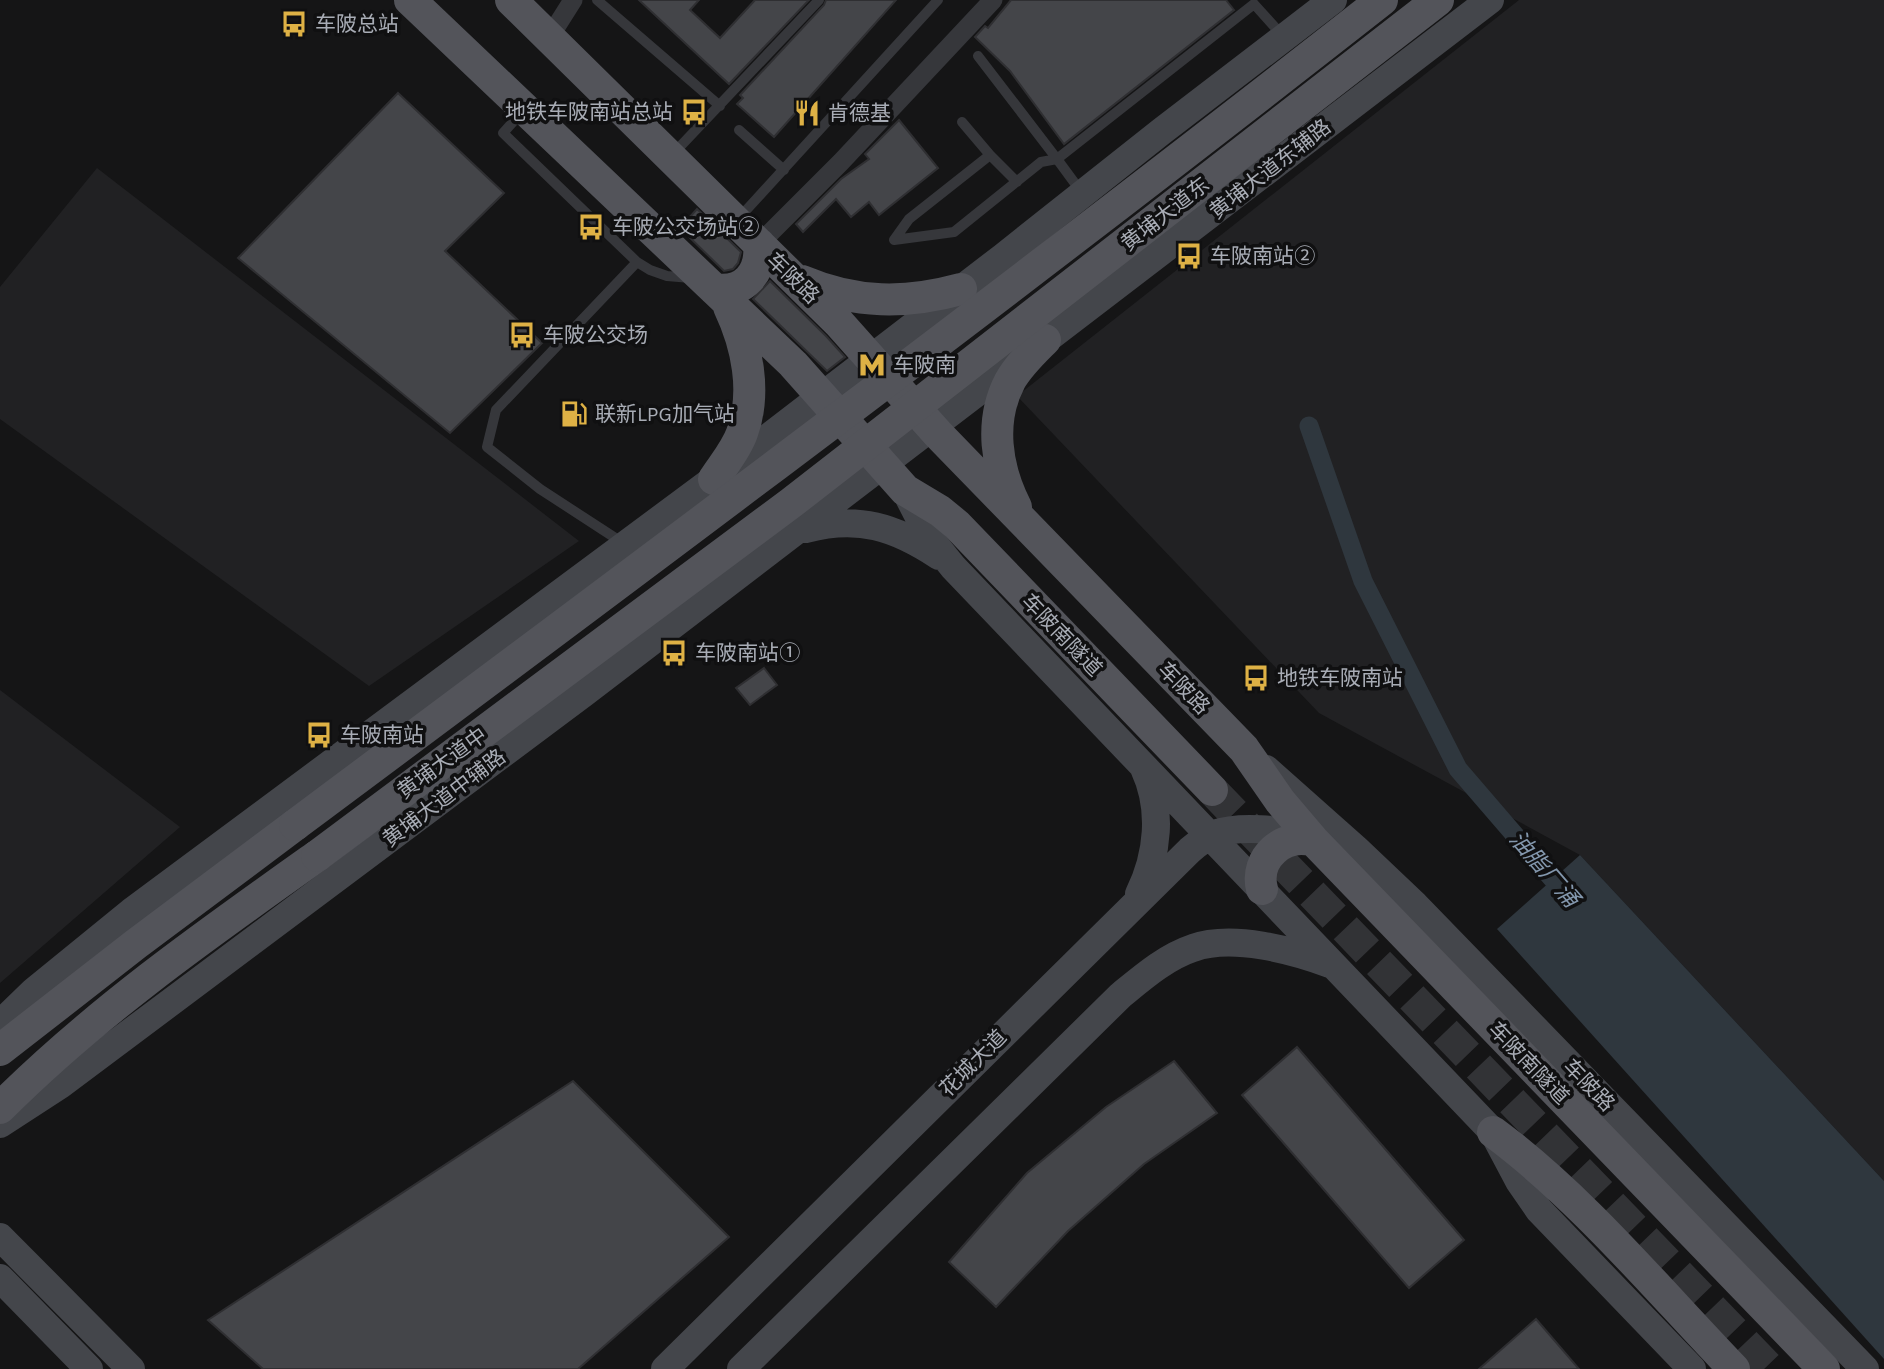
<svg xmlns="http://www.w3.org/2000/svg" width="1884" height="1369" font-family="Karla,'Noto Sans SC',sans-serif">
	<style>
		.built { fill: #212123 }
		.water { fill: #2f373e }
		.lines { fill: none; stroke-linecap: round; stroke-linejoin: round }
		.canal { stroke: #2f373e; stroke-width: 19 }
		.building { fill: #444549; stroke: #2f2f32; stroke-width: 2 }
		.primary-tunnel { stroke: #323336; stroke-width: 32; stroke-dasharray: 32 16; stroke-linecap: butt }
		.lane { stroke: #36373b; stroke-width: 10 }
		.street { stroke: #36373b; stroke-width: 19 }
		.secondary { stroke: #44464b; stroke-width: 28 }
		.primary { stroke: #53545a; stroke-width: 32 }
		.primary-bridge { stroke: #53545a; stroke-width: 32 }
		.labels { text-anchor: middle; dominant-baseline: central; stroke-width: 7; stroke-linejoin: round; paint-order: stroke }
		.poi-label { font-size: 21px; fill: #a8acb5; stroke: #101011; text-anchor: start }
		.street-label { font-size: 21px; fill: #a8acb5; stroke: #101011 }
		.water-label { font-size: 23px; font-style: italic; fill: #8397ad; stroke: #101011 }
	</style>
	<rect width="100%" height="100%" fill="#151516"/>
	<path class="built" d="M 1519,0 L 1884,0 L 1884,1181 L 1580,855 L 1319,713 L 1017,396 Z
		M 97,168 L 579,541 L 369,686 L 0,419 L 0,287 Z
		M 0,690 L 180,827 L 0,983 Z"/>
	<path class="water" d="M 1580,855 L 1884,1181 L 1884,1359 L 1497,929 Z"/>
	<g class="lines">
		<path class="canal" d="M 1309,426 L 1363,581 L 1458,769 L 1569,898"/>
	</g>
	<path class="building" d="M 639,0 L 699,0 L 690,10 L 720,38 L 755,0 L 809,0 L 729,84 Z
		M 826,0 L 896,0 L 774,137 L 737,104 L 743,98 L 740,95 L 824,5 Z
		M 1011,0 L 1226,0 L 1234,10 L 1064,144 L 1010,71 L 975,37 L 985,26 L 988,28 Z
		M 398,93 L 504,193 L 445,251 L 542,343 L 450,433 L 238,258 Z
		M 899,120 L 938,168 L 879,215 L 869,202 L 851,217 L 836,199 L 803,232 L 796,224 L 841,179 L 869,159 L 865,154 Z
		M 697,209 L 741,252 L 738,263 L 733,269 L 724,271 L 680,228 Z
		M 770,281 L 826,336 L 845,357 L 827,371 L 753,299 Z
		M 764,668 L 777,685 L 750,705 L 736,688 Z
		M 1297,1047 L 1464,1240 L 1409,1288 L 1242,1095 Z
		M 1174,1061 L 1217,1113 L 1144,1164 L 1068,1231 L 996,1307 L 949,1262 L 1027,1173 L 1106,1107 Z
		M 573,1081 L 729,1237 L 578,1369 L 263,1369 L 208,1320 Z
		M 1536,1319 L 1579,1369 L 1479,1369 Z"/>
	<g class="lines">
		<path class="primary-tunnel" d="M 1212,790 L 1770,1369"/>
		<path class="lane" d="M 597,0 L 720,106
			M 522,112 L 503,133 L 637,262 L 650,270 L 667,276 L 691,278
			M 962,122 L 990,155 L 909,219 L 894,240 L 954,232 L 1041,162 L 1057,159 L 978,56
			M 739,130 L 784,170
			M 673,154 L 819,0
			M 990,155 L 1017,182
			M 1082,193 L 1057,159 L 1254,4 L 1282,35
			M 739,218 L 938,0
			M 623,543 L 540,489 L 487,447 L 496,410 L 637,262"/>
		<path class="street" d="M 549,38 L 573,0
			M 759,244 L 841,162 L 993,0"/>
		<path class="secondary" d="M 905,490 L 929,537 L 953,567 L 1493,1132 L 1519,1181 L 1539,1210 L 1692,1369
			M 806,529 C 858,515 895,527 939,556
			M 1266,769 L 1356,849 L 1415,905 L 1865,1369
			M 1139,894 C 1158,855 1163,809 1144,768
			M 0,1024 L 34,991 L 131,912 L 714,479 L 1003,257 L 1162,131 L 1333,0
			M 0,1124 L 60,1085 L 584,693 L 1490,0
			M 0,1237 L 131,1369
			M 0,1278 L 89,1369
			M 665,1369 L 1190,850 C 1197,844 1205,838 1213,834 C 1241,825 1281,829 1308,838
			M 741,1369 L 1121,995 C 1143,977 1166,957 1193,948 C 1232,934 1292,950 1330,964"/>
		<path class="primary" d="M 410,0 L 793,364 L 905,490 L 940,511 L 957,525 L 1212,790
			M 511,0 L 839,323 L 938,434 L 1244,749 L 1280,801 L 1314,841 L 1824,1369
			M 802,281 C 856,304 906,304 961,289
			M 714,289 C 744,294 762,273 759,244
			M 714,479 C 723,465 736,450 742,433 C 757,392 747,345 729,307
			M 1016,507 C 996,468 989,421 1010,381 C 1019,365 1033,352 1045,340
			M 1262,889 C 1254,858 1284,832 1314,841
			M 0,1050 L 136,944 L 295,825
			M 0,1108 C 96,1012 207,934 317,856
			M 1493,1132 C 1582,1198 1657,1289 1734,1369"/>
		<path class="primary-bridge" d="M 295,825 C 660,553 1024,281 1382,0
			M 317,856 L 791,503 L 1438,0"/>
	</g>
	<defs>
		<g id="bus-bare" transform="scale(2.1)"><path d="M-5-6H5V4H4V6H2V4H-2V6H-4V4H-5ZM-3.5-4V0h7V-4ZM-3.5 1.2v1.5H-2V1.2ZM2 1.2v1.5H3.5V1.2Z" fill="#deb145" stroke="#101011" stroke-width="2.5" paint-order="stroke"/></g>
		<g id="restaurant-bare" transform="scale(2.1)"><path d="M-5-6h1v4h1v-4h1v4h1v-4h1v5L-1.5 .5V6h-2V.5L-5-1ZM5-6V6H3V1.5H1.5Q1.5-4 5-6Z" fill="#deb145" stroke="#101011" stroke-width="2.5" paint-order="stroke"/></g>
		<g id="metro-bare" transform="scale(2.1)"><path d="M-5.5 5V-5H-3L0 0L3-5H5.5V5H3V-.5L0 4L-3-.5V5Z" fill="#deb145" stroke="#101011" stroke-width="2.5" paint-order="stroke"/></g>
		<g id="fuel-bare" transform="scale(2.1)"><path d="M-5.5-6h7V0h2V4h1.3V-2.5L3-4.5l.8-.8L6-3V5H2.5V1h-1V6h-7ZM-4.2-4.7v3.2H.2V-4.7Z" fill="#deb145" stroke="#101011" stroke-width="2.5" paint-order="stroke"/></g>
	</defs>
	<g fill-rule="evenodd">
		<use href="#bus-bare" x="294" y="24"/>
		<use href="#bus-bare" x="694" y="112"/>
		<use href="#restaurant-bare" x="807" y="113"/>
		<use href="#bus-bare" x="591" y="227"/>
		<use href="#bus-bare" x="1189" y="256"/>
		<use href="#bus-bare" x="522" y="335"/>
		<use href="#metro-bare" x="872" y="365"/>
		<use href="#fuel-bare" x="574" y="414"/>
		<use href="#bus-bare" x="674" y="653"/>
		<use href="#bus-bare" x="1256" y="678"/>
		<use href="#bus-bare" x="319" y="735"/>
	</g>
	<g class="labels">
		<g class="poi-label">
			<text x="315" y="24">车陂总站</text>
			<text x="673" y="112" text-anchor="end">地铁车陂南站总站</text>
			<text x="828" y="113">肯德基</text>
			<text x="612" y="227">车陂公交场站②</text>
			<text x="1210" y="256">车陂南站②</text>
			<text x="543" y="335">车陂公交场</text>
			<text x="893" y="365">车陂南</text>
			<text x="595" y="414">联新LPG加气站</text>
			<text x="695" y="653">车陂南站①</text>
			<text x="1277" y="678">地铁车陂南站</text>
			<text x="340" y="735">车陂南站</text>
		</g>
		<g class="street-label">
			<text transform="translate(1270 169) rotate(-38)">黄埔大道东辅路</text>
			<text transform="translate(1165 214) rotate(-38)">黄埔大道东</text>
			<text transform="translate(793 278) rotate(44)">车陂路</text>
			<text transform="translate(1062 635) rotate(46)">车陂南隧道</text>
			<text transform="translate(1184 688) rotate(46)">车陂路</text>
			<text transform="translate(442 763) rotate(-36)">黄埔大道中</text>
			<text transform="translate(444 798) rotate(-37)">黄埔大道中辅路</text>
			<text transform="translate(973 1063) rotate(-45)">花城大道</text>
			<text transform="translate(1529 1063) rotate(46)">车陂南隧道</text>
			<text transform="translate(1589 1085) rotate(46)">车陂路</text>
		</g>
		<g class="water-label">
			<text transform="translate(1544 869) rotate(49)">油脂厂涌</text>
		</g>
	</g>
</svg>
